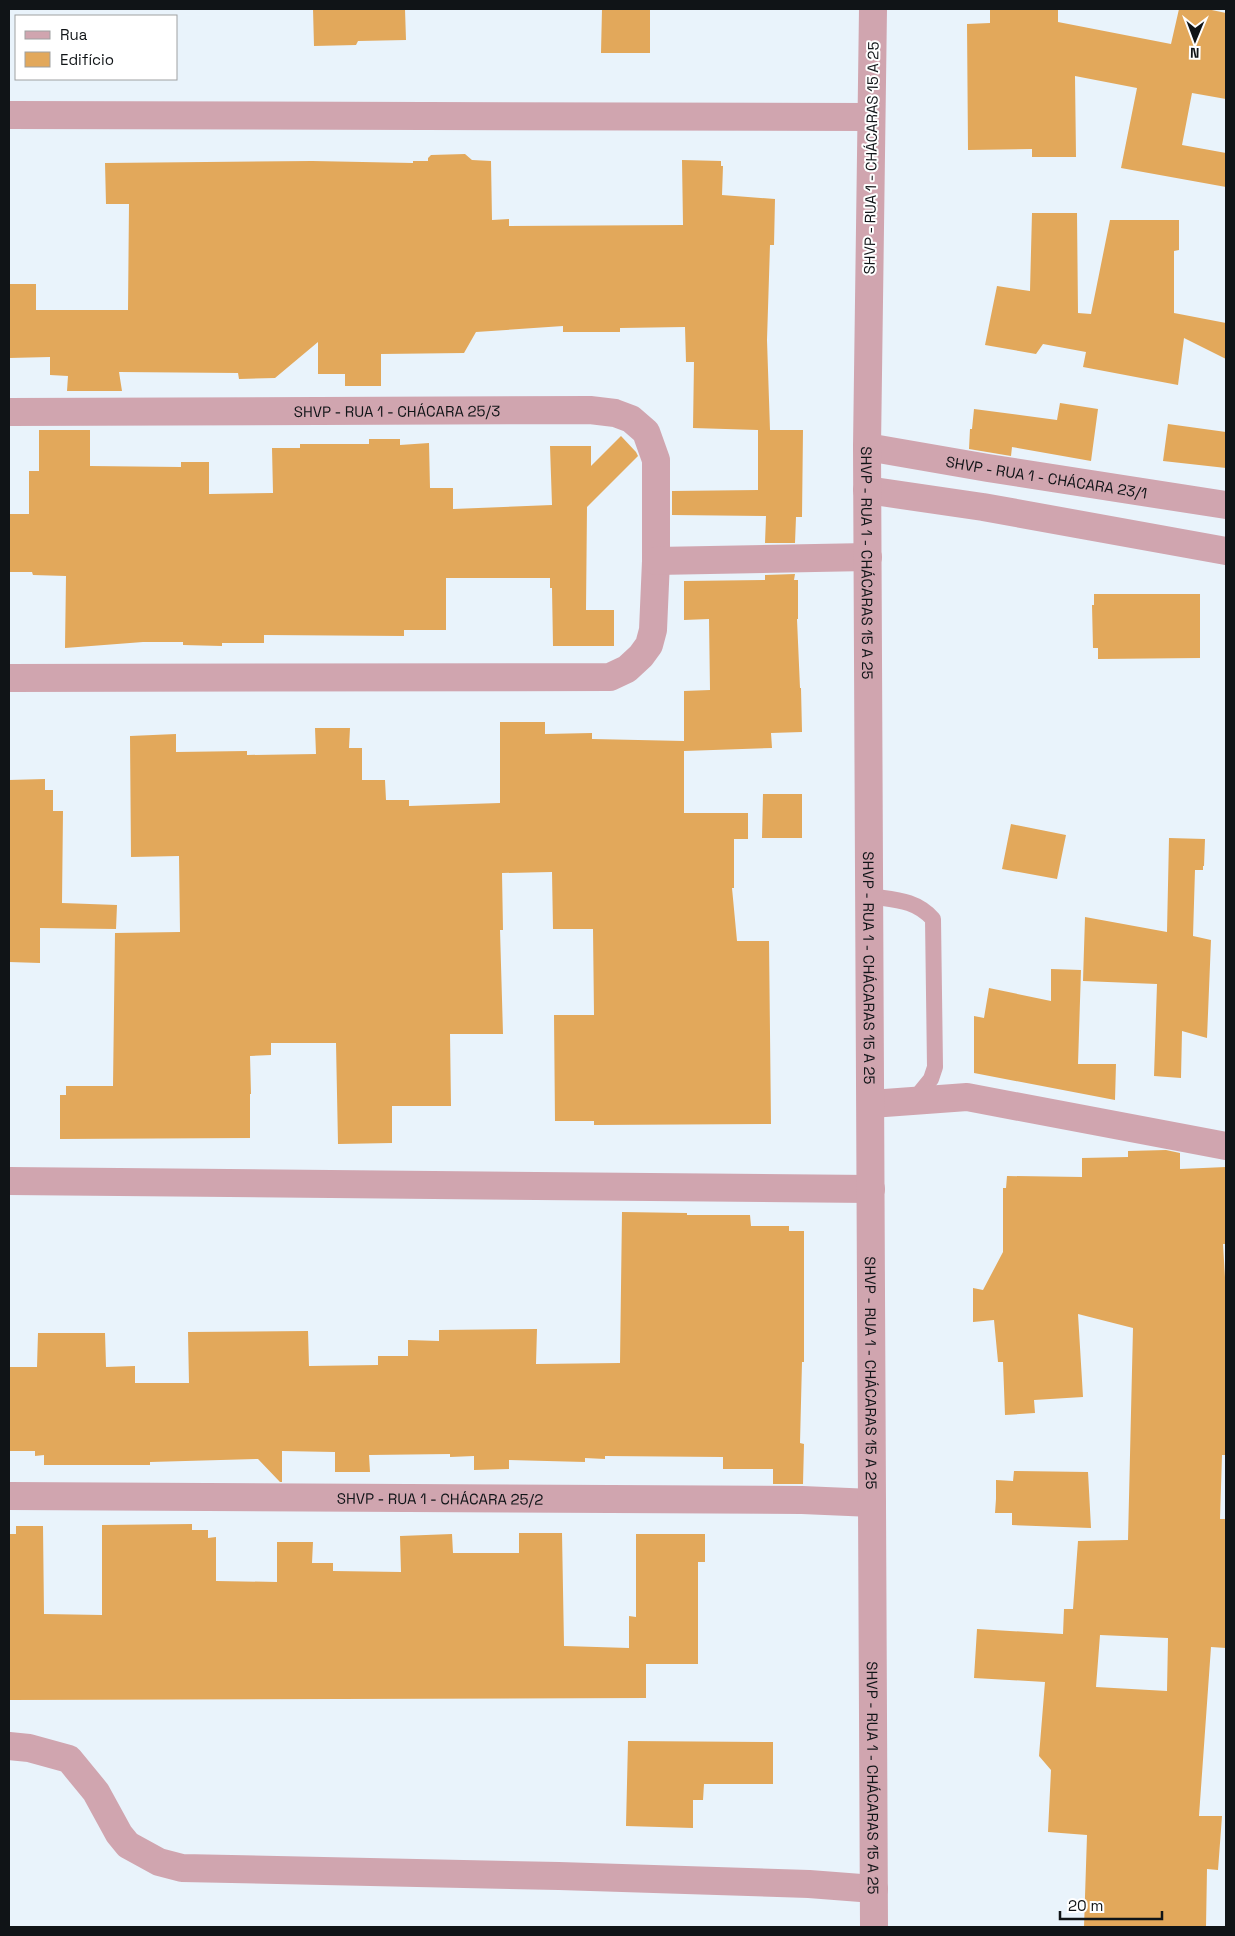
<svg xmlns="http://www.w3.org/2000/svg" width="1235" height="1936" font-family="'Space Grotesk',sans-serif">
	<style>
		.building { fill: #e2a85b; fill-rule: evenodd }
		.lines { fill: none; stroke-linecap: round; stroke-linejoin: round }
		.service { stroke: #d0a5af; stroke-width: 16 }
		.minor { stroke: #d0a5af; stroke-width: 28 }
		.tertiary { stroke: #d0a5af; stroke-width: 28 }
		.labels { text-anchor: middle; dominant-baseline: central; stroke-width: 4; stroke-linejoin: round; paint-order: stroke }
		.street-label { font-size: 15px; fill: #101417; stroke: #fff }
	</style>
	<rect width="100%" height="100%" fill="#e9f3fb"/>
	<path class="building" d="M 313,9 L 405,9 L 406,40 L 358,41 L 356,45 L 314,46 Z
		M 602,9 L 650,9 L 650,53 L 601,53 Z
		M 990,9 L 1058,9 L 1058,22 L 1171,44 L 1179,9 L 1207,9 L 1226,13 L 1226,99 L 1192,93 L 1182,145 L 1226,153 L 1226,187 L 1121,168 L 1137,88 L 1075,76 L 1076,157 L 1032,157 L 1032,149 L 968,150 L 967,24 L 990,23 Z
		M 465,154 L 472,160 L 491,161 L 492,220 L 509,219 L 509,226 L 683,225 L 682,160 L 721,161 L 721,166 L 723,166 L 722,195 L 775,199 L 774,245 L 770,245 L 767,340 L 770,430 L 803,430 L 802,517 L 796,517 L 795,543 L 765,543 L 766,516 L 672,515 L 672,491 L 758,490 L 758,430 L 693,428 L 694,362 L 686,362 L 685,327 L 620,328 L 620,332 L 563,332 L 563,326 L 476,332 L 464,353 L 381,354 L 381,386 L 345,386 L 345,374 L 318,374 L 318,342 L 275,378 L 239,379 L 238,373 L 119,372 L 122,391 L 67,391 L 68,376 L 50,375 L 50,357 L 9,358 L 9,284 L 36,284 L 36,310 L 128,310 L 129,204 L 106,204 L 105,163 L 312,161 L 413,163 L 413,161 L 428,161 L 428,158 L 431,155 Z
		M 1032,213 L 1077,213 L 1078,313 L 1091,314 L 1110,220 L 1179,220 L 1179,250 L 1174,251 L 1174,313 L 1226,323 L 1226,359 L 1184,338 L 1178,385 L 1083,367 L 1086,352 L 1043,344 L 1036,354 L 985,345 L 997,286 L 1030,291 Z
		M 1060,403 L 1098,409 L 1091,461 L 1012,447 L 1011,456 L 969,449 L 970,429 L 972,429 L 974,409 L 1057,420 Z
		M 1168,424 L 1226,432 L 1226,468 L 1163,461 Z
		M 39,430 L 90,430 L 90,466 L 181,467 L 181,462 L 209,462 L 209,494 L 273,493 L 272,448 L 300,448 L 300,444 L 369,444 L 369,439 L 400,439 L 400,445 L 429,443 L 430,488 L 453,488 L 453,509 L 552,505 L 550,446 L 591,446 L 591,466 L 621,436 L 636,452 L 638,456 L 587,507 L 586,610 L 614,610 L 614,646 L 553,646 L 552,588 L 550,588 L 550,578 L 446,578 L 446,630 L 404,630 L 404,636 L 264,635 L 264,643 L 222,643 L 222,646 L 183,645 L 183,642 L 143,642 L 65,648 L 66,576 L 33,575 L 32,572 L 9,572 L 9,514 L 29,514 L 29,471 L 39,471 Z
		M 795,574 L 794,580 L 798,580 L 798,619 L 797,619 L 800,688 L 801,688 L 802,732 L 771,733 L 772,748 L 684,751 L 684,813 L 748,813 L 748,839 L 734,839 L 734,888 L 732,888 L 737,941 L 769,941 L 771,1124 L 594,1125 L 594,1121 L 555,1121 L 554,1015 L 594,1015 L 593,929 L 553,929 L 552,872 L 502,873 L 503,930 L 500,930 L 503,1034 L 450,1034 L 451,1106 L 392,1106 L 392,1143 L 338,1144 L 336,1043 L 271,1043 L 271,1055 L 250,1056 L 251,1094 L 250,1094 L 250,1138 L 60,1139 L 60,1095 L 66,1095 L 66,1086 L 113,1086 L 115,933 L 180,932 L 179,856 L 131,857 L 130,736 L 176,734 L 176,752 L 247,751 L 247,755 L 316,754 L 315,728 L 350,728 L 349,748 L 362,748 L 362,780 L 385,780 L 386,800 L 409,800 L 409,806 L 500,803 L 500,722 L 545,722 L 545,734 L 592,733 L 592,739 L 684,741 L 684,691 L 710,690 L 709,619 L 684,620 L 684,581 L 765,580 L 765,575 Z
		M 1094,594 L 1200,594 L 1200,658 L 1098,659 L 1098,648 L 1093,648 L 1092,605 L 1094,605 Z
		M 45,779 L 45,790 L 53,790 L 53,811 L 63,811 L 62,903 L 117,905 L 116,929 L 40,928 L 40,963 L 9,962 L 9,780 Z
		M 763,794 L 802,794 L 802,838 L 762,838 Z
		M 1011,824 L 1066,835 L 1057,879 L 1002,869 Z
		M 1169,838 L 1205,839 L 1204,866 L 1203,866 L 1203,870 L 1195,870 L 1193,936 L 1211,940 L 1207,1038 L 1182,1031 L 1181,1078 L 1154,1076 L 1157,984 L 1083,981 L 1085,917 L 1167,932 Z
		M 1051,969 L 1081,970 L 1078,1064 L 1116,1064 L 1115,1100 L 974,1073 L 974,1016 L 984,1018 L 989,988 L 1051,1001 Z
		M 1166,1150 L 1180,1153 L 1180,1169 L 1226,1167 L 1226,1244 L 1223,1244 L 1226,1294 L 1226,1455 L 1222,1455 L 1220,1519 L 1226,1519 L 1226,1648 L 1211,1647 L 1199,1816 L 1222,1816 L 1218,1870 L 1207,1869 L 1206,1927 L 1084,1927 L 1087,1835 L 1048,1832 L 1051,1770 L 1039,1756 L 1045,1682 L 974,1678 L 977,1629 L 1063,1634 L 1064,1609 L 1073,1609 L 1078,1541 L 1128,1540 L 1133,1328 L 1078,1314 L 1083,1397 L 1034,1400 L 1035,1413 L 1005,1415 L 1003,1362 L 998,1362 L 994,1320 L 973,1322 L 973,1288 L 983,1290 L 1003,1252 L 1003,1188 L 1006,1188 L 1007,1176 L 1082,1177 L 1082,1158 L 1128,1157 L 1128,1151 ZM 1100,1635 L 1168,1638 L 1167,1691 L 1096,1687 Z
		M 622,1212 L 687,1213 L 687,1215 L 750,1215 L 751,1226 L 789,1226 L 789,1231 L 804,1231 L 804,1362 L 802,1362 L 800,1443 L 804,1444 L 803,1484 L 773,1484 L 773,1469 L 723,1469 L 723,1457 L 605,1456 L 605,1459 L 585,1458 L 585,1462 L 509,1460 L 509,1469 L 474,1470 L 474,1456 L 450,1457 L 450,1454 L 369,1455 L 370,1472 L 335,1472 L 335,1452 L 282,1451 L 282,1482 L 280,1482 L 258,1459 L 150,1462 L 150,1465 L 44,1465 L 44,1455 L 35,1456 L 35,1451 L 9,1451 L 9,1367 L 37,1367 L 38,1333 L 105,1333 L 106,1367 L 135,1366 L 135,1383 L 189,1383 L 188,1332 L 308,1331 L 309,1366 L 378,1365 L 378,1356 L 408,1356 L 408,1340 L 439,1341 L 439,1330 L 537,1329 L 536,1364 L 620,1363 Z
		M 1014,1471 L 1088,1472 L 1091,1528 L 1012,1525 L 1012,1513 L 995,1513 L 996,1499 L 996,1480 L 1013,1481 Z
		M 192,1524 L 192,1530 L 208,1530 L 208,1538 L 216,1537 L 216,1581 L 277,1582 L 277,1542 L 313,1542 L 312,1563 L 333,1563 L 333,1571 L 401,1572 L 400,1536 L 452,1534 L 453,1553 L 519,1553 L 519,1533 L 562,1533 L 564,1646 L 629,1648 L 629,1616 L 636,1617 L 636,1534 L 705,1534 L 705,1562 L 698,1562 L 698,1664 L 646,1664 L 646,1698 L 9,1700 L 9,1534 L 16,1534 L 16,1526 L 43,1526 L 44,1614 L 102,1615 L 102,1525 Z
		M 628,1741 L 773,1742 L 773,1784 L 704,1784 L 703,1800 L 693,1800 L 693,1828 L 626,1826 Z"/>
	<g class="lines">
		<path class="service" d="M 869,896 C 894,900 915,899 933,919 L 935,1067 L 931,1079 L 914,1100"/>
		<g class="minor">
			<path id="s1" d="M 9,412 L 590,410 L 615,413 L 631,419 L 646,432 L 656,460 L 656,561 L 653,630 L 649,645 L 641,656 L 627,669 L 610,677 L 9,678"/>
			<path id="s2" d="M 867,447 L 988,468 L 1226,505"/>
			<path d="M 867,490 L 983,507 L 1226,551"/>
			<path d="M 656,561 L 868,557"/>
			<path d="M 871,1104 L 967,1097 L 1226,1146"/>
			<path d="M 9,1181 L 871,1189"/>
			<path id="s3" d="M 9,1496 L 802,1500 L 872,1503"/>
			<path d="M 9,1746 L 29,1748 L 69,1759 L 96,1792 L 119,1834 L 128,1845 L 159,1862 L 182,1868 L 559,1876 L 809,1884 L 874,1889"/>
		</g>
		<g class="tertiary">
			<path id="s4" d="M 873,9 L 867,447 L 874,1927"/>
			<path d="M 9,115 L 871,117"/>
		</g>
	</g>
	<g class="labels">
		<g class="street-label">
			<text transform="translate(871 158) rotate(-89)">SHVP - RUA 1 - CHÁCARAS 15 A 25</text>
			<text stroke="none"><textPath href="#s1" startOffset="388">SHVP - RUA 1 - CHÁCARA 25/3</textPath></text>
			<text stroke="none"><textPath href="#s2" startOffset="182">SHVP - RUA 1 - CHÁCARA 23/1</textPath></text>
			<text stroke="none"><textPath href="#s4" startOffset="554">SHVP - RUA 1 - CHÁCARAS 15 A 25</textPath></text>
			<text stroke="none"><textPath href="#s4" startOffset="959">SHVP - RUA 1 - CHÁCARAS 15 A 25</textPath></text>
			<text stroke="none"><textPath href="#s4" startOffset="1364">SHVP - RUA 1 - CHÁCARAS 15 A 25</textPath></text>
			<text stroke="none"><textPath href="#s3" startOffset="431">SHVP - RUA 1 - CHÁCARA 25/2</textPath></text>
			<text stroke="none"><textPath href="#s4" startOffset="1769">SHVP - RUA 1 - CHÁCARAS 15 A 25</textPath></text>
		</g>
	</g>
	<rect width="1235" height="1936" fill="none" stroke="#101417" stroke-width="20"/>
	<rect x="15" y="15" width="162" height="65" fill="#ffffff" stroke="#9fa1a2"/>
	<rect x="25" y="31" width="25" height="8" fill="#d0a5af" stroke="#9fa1a2"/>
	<text x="60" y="40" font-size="15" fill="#101417">Rua</text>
	<rect x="25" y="52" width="25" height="15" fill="#e2a85b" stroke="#9fa1a2"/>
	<text x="60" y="65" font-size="15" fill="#101417">Edifício</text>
	<g transform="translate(1195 40) rotate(181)" stroke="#ffffff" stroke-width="4" paint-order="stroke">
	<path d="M0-4L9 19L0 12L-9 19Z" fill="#101417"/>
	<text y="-8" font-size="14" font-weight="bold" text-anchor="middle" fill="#101417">N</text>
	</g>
	<path d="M1060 1911v8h102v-8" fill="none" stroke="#101417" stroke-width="2.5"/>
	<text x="1068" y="1911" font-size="15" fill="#101417" stroke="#ffffff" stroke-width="4" paint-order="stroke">20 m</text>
</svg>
